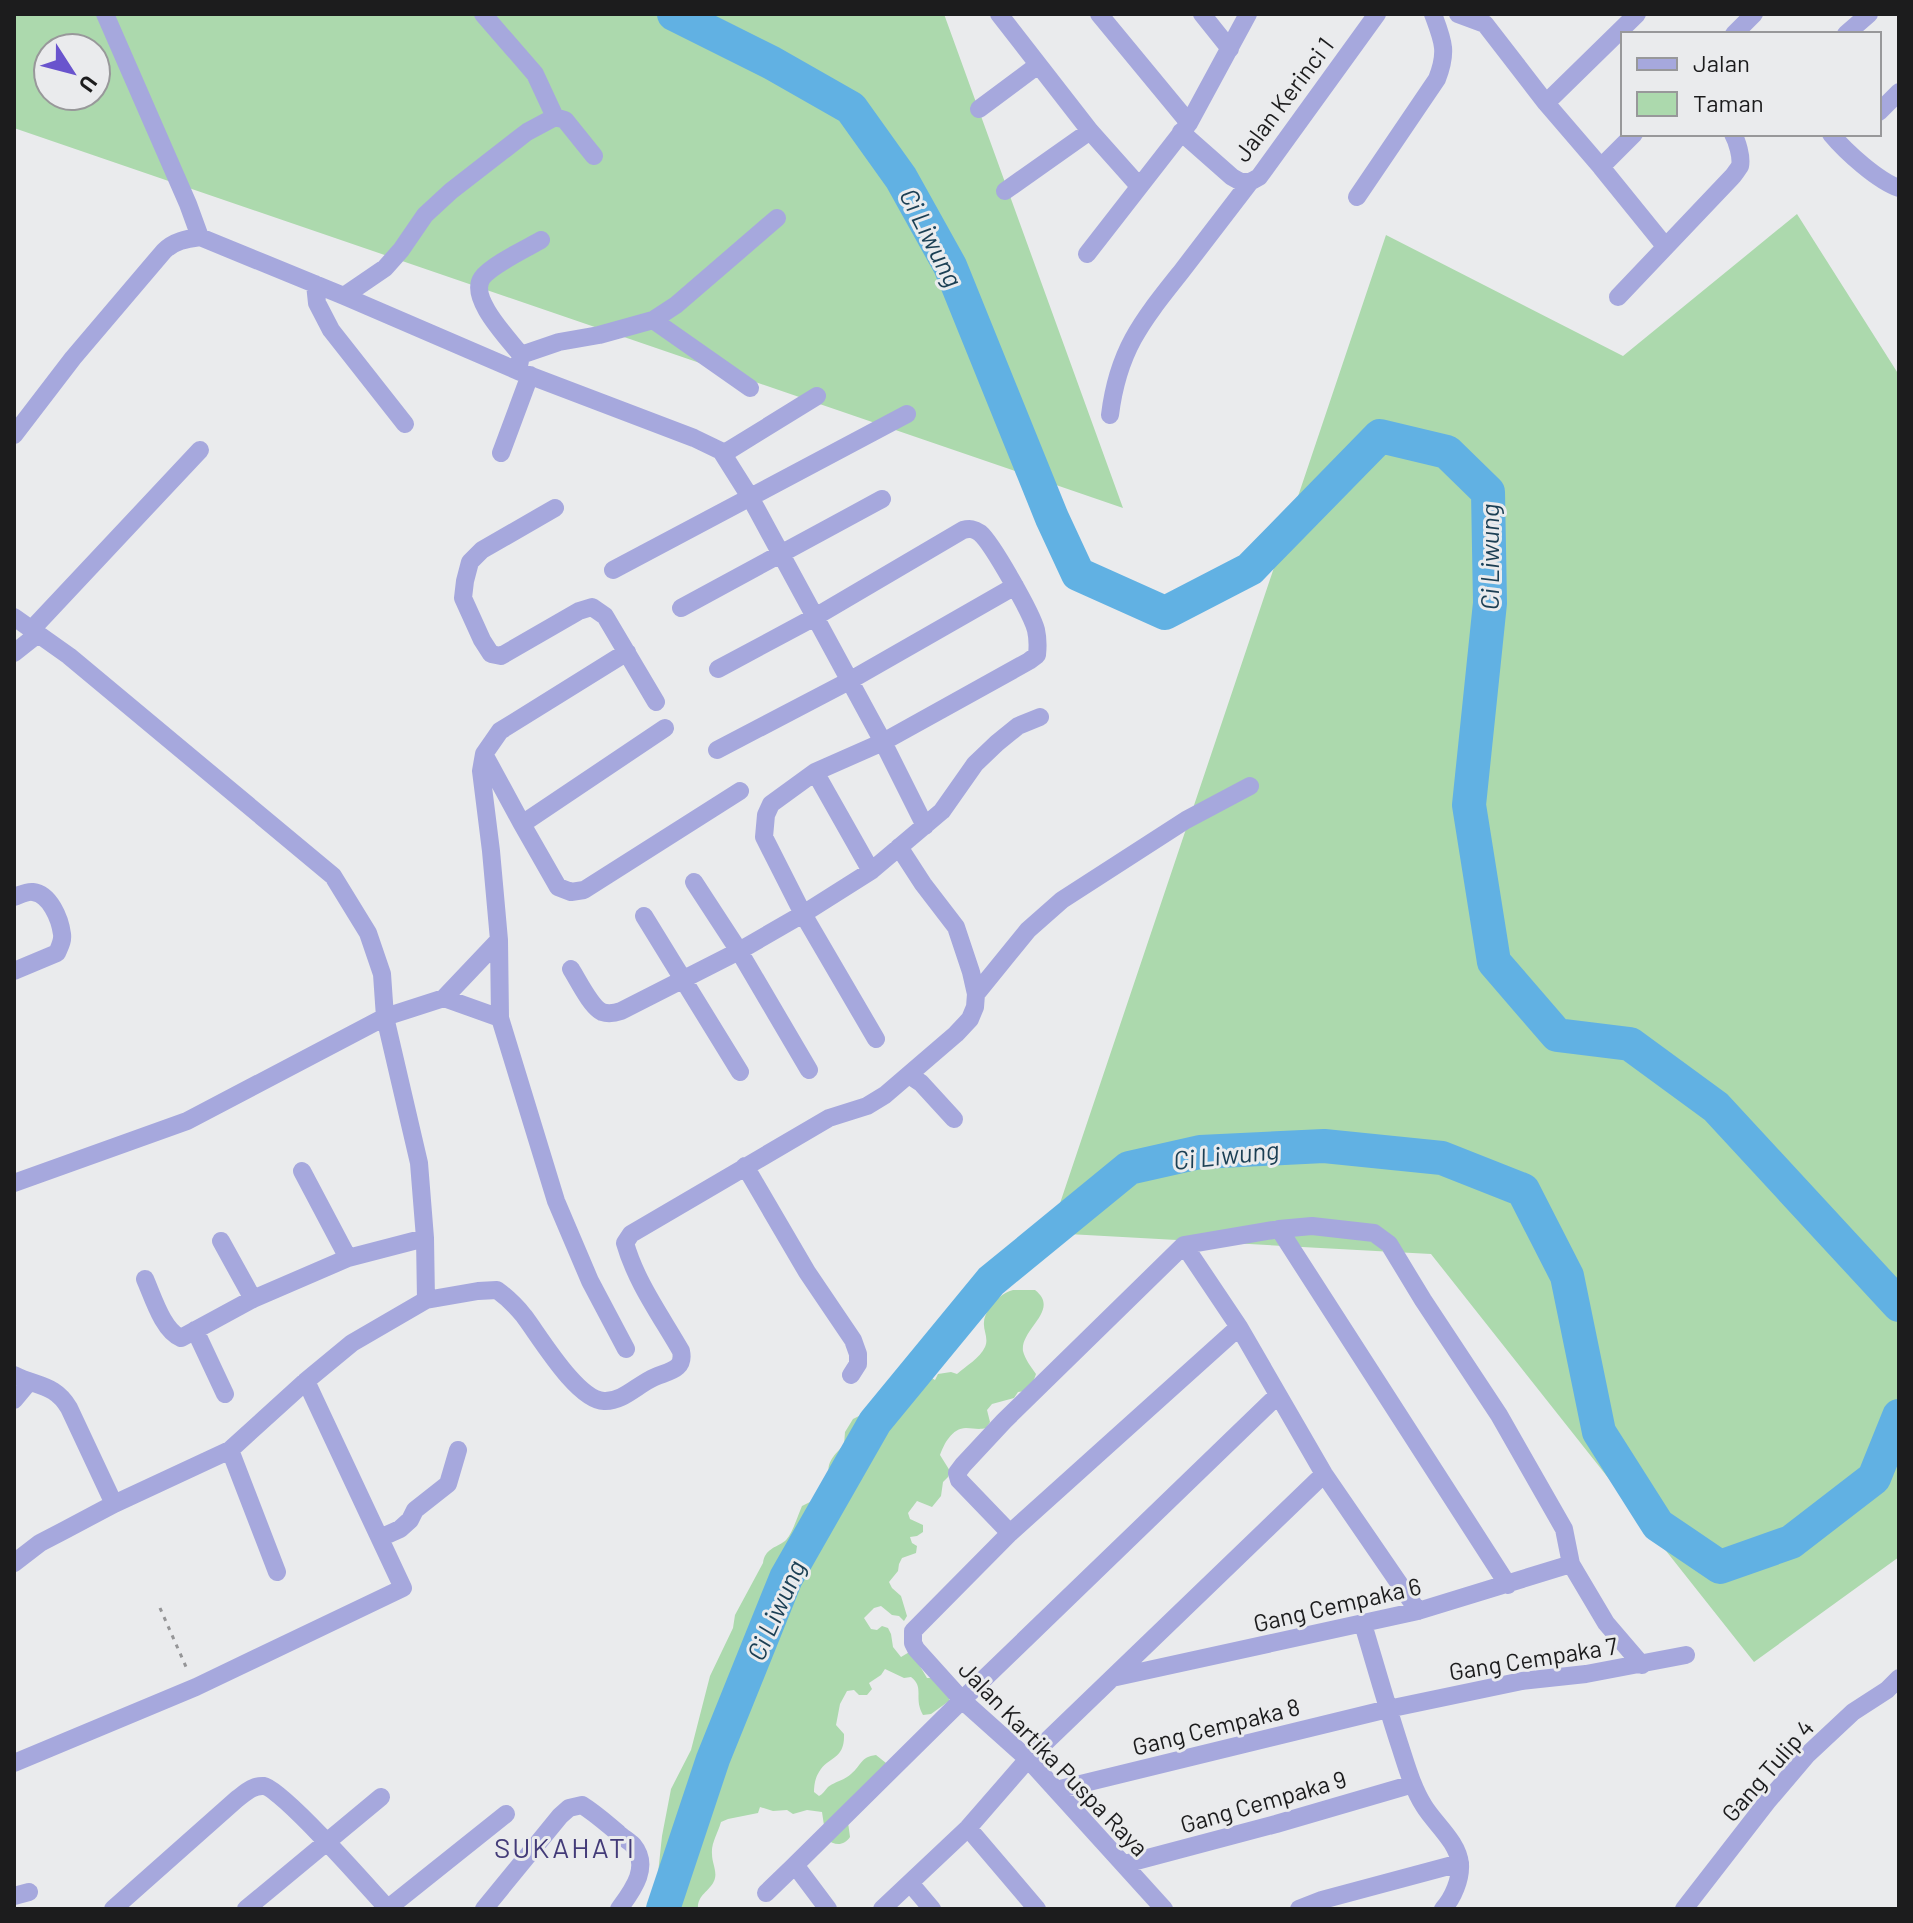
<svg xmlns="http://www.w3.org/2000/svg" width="1913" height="1923" font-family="Barlow,sans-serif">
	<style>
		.green { fill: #acd9ad; fill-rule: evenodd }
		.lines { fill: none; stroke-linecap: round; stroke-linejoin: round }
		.river { stroke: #61b1e3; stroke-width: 34 }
		.path { stroke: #959597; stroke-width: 3; stroke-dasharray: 4 6; stroke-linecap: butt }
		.street { stroke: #a6a8dd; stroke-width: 18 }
		.labels { text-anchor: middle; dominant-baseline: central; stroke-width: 6; stroke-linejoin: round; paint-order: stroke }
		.street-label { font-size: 24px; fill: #1c1c1d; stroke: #eaebed }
		.water-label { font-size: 26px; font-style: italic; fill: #1b3f54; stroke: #eaebed }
		.quarter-label { font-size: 28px; letter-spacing: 2px; fill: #433b78; stroke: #eaebed }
	</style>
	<rect width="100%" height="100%" fill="#eaebed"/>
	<path class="green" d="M 14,14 L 944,14 L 1123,508 L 14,128 ZM 48,48 L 96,48 L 96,96 L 48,96 Z
		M 1797,214 L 1899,375 L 1899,1557 L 1754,1662 L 1431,1254 L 1050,1233 L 1386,235 L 1623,356 Z
		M 1013,1290 L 1035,1290 C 1061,1310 1020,1329 1023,1351 C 1025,1359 1031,1367 1036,1374 C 1032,1385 1030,1391 1018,1392 L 1014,1398 L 992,1404 L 987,1410 L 990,1422 L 986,1428 C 978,1430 974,1428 966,1428 C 952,1428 944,1444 940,1455 L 950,1471 L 948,1477 L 943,1482 L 941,1496 L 932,1507 L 917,1501 L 908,1513 L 910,1519 L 923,1525 L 923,1532 L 917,1536 L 910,1537 L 912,1543 L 917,1546 L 916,1553 L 902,1558 L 899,1564 L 898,1571 L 889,1582 L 892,1588 L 901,1596 L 907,1616 L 904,1621 L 899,1616 L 892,1615 L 881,1606 L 874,1608 L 864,1618 L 871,1629 L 877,1630 L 882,1626 L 888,1628 L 891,1634 L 893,1647 L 901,1657 L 911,1651 L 927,1678 L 940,1678 L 950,1694 L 949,1701 L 931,1714 L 923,1715 C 913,1697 925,1688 911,1677 L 904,1678 L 885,1669 L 881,1675 L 869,1683 L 872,1689 L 867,1695 L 859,1695 L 854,1690 L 847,1691 L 840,1704 L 836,1725 L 844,1734 C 845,1760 828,1756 819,1772 C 815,1778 814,1786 814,1792 L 819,1796 C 823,1794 825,1790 828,1787 C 834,1782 845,1780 851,1774 C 862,1765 860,1757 876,1755 L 886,1763 L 847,1815 L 850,1837 C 844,1846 835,1846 826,1839 L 822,1812 L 807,1810 L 793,1814 L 787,1810 L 773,1811 L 760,1807 L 758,1813 L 728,1819 L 721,1822 C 718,1833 711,1843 712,1854 C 712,1864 718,1872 714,1881 C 709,1892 697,1895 698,1909 L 649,1909 L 657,1883 L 662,1836 L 671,1789 L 691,1750 L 710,1676 L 733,1628 L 735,1615 L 763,1563 C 765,1549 775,1548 785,1541 C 792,1535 798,1515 802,1506 L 826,1494 C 836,1469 817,1471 844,1445 L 845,1432 L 853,1419 L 871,1410 L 886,1394 L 896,1376 L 901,1371 L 914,1368 L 935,1380 L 938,1374 L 951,1372 L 957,1374 C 966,1366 980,1358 985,1347 C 989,1338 983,1331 984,1322 C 985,1309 1000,1293 1013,1290 Z"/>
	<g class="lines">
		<path class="river" d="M 674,14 L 772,63 L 851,108 L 901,178 L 950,266 L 1052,518 L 1078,574 L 1165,613 L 1250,569 L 1380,436 L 1447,452 L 1488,492 L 1490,603 L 1469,805 L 1494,962 L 1557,1035 L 1630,1044 L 1716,1107 L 1899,1305
			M 663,1909 L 713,1759 L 786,1578 L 875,1422 L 991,1281 L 1129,1168 L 1200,1152 L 1324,1146 L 1442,1158 L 1523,1190 L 1567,1276 L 1599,1432 L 1658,1525 L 1720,1567 L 1791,1542 L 1874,1478 L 1899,1416"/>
		<path class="path" d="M 160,1608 L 187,1669"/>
		<path class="street" d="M 105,14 L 188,204 L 200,237
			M 483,14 L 535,74 L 555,117
			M 999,14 L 1090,131 L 1139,186
			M 1099,14 L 1189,123
			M 1202,14 L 1230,49
			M 1458,14 L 1485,24 L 1546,103 L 1601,167 L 1665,246
			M 1734,34 L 1754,14
			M 1846,34 L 1869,14
			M 1546,103 L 1637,14
			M 979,109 L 1038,65
			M 1879,112 L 1899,92
			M 1181,132 L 1232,177 L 1241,182 L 1250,182 L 1259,177 L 1377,14
			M 1831,134 C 1846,152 1878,181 1899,188
			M 1601,167 L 1634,134
			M 1005,191 L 1090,131
			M 1357,197 L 1437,79 C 1448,51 1443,41 1433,14
			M 1087,254 L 1189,123 L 1248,14
			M 315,284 L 317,303 L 331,330 L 405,424
			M 344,296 L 385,268 L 401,250 L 425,215 L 451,191 L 527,132 L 555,117 L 565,120 L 594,156
			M 1618,297 L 1732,177 C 1733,176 1739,168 1740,166 C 1742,157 1737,141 1733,134
			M 653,320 L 750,388
			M 521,355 C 509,339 468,298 482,278 C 490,266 527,248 541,240
			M 518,371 L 521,355 L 559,342 L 599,335 L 653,320 L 676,305 L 777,218
			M 1110,415 C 1118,350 1142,321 1181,272 C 1204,242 1227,212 1250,182
			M 14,435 L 73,358 L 164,251 C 174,241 186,239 200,237 L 344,296 L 518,371 L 694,438 L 721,451 L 750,497 L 883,742 L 925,826
			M 501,453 L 530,375
			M 723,454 L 817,396
			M 555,508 L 482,550 L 470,562 L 465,581 L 463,598 L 482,640 L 491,654 L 501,656 L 579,611 L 592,607 L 605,616 L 656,702
			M 613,570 L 907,414
			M 681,608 L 882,499
			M 14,617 L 69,656 L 333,876 L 368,933 L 382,974 L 385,1017 L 419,1163 L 425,1238 L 426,1300
			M 32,629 L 200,450
			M 14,653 L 38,634
			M 718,669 L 815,617 L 963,530 C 970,528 974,529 980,533 C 992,543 1032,614 1036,630 C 1038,639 1038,646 1037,655 L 1029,661 L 883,742 L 815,772 L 771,804 L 766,815 L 764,837 L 803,914 L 876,1039
			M 717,750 L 849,681 L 1015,586
			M 484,754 L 522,824 L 558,887 L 571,892 L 584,890 L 740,791
			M 815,772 L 871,871
			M 522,824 L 665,728
			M 694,882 L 739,951 L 809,1070
			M 14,897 C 20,895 27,891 33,892 C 50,894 60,919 62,934 C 63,941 60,946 57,953 L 14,971
			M 644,916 L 740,1072
			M 571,969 C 578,980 591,1007 602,1012 C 608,1014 615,1013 621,1011 L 739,951 L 803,914 L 871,871 L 942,811 L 975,764 L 997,743 L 1018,726 L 1040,717
			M 976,994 L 1028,930 L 1062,900 L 1186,820 L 1250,786
			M 444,998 L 500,1018
			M 909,1075 L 921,1083 L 954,1119
			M 745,1166 L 807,1272 L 853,1340 L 858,1354 L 858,1364 L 851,1375
			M 302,1171 L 348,1258
			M 14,1183 L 187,1121 L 385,1017 L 444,998 L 499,940
			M 1279,1229 L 1508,1585
			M 221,1241 L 253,1299
			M 1184,1245 L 1239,1327 L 1324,1474 L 1418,1611
			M 145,1279 C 153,1297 163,1331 181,1338 L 253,1299 L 348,1258 L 425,1238
			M 195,1330 L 225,1394
			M 626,1349 L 590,1281 L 556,1201 L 500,1018 L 499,940 L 491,851 L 481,771 L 484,754 L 500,731 L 627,652
			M 14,1375 C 38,1387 55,1384 69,1408 L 114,1504
			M 14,1400 L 29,1382
			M 230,1450 L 277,1572
			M 1010,1533 L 959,1480 L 957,1473 L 963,1465 L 1004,1421 L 1184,1245 L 1279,1229 L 1312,1226 L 1374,1233 L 1389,1244 L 1423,1300 L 1499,1415 L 1564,1529 L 1571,1564 L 1606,1623 L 1642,1665
			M 380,1538 L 400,1529 L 410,1520 L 415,1510 L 448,1484 L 458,1450
			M 14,1563 L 40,1543 L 65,1530 L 114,1504 L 230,1450 L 306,1381 L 352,1343 L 426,1300 L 478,1291 L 497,1290 C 508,1298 516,1306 524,1316 C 540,1337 577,1400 604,1401 C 623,1402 638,1384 655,1377 C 669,1371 685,1370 681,1351 C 661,1316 636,1282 625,1243 L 631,1234 L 829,1118 L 867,1106 L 885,1095 L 956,1034 L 970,1019 L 975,1007 L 976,994 L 971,972 L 956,927 L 923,884 L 899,847
			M 1363,1624 C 1375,1664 1386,1703 1399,1743 C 1406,1764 1412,1787 1424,1806 C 1435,1824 1458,1842 1460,1864 C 1461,1879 1453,1898 1443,1909
			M 1112,1678 L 1418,1611 L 1571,1564
			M 14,1763 L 196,1687 L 403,1588 L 306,1381
			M 1056,1790 L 1388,1709 L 1522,1681 L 1586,1674 L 1686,1655
			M 968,1828 L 1037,1909
			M 1125,1864 L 1276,1824 L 1413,1784
			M 910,1883 L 932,1909
			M 766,1893 L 795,1865
			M 14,1896 L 29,1892
			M 113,1909 L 237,1799 C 245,1793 253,1785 264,1786 C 281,1788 371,1890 388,1909
			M 246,1909 L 381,1797
			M 387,1909 L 506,1814
			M 484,1909 L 560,1816 L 569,1808 L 582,1805 C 595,1813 606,1823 618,1833 C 622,1837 629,1841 633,1845 C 651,1867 632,1891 619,1909
			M 828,1909 L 795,1865 L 962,1700 L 1278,1395
			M 882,1909 L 968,1828 L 1028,1759 L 1324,1474
			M 1164,1909 L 1028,1759 L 962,1700 L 916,1649 L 913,1643 L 913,1631 L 1010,1533 L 1239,1327
			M 1299,1909 L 1322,1900 L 1460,1863
			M 1684,1909 L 1767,1802 L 1807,1755 L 1853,1712 L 1887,1690 L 1899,1678"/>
	</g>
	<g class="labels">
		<g class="street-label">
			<text transform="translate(1283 99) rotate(-53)">Jalan Kerinci 1</text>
			<text transform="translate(1337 1604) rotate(-13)">Gang Cempaka 6</text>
			<text transform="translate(1533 1658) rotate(-9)">Gang Cempaka 7</text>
			<text transform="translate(1216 1726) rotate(-14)">Gang Cempaka 8</text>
			<text transform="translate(1054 1758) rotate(46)">Jalan Kartika Puspa Raya</text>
			<text transform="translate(1767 1770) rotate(-49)">Gang Tulip 4</text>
			<text transform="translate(1263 1801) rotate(-16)">Gang Cempaka 9</text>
		</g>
		<g class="water-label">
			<text transform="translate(932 237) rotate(63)">Ci Liwung</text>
			<text transform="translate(1488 557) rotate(-90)">Ci Liwung</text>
			<text transform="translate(1226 1154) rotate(-6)">Ci Liwung</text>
			<text transform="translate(775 1610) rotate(-66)">Ci Liwung</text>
		</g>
		<g class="quarter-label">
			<text x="565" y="1847">SUKAHATI</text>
		</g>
	</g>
	<rect width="1913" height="1923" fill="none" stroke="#1c1c1d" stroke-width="32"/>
	<rect x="1621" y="32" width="260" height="104" fill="#eaebed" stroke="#98989a" stroke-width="2"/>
	<rect x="1637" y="58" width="40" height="12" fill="#a6a8dd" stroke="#98989a" stroke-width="2"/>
	<text x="1693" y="72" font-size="24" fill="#1c1c1d">Jalan</text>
	<rect x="1637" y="92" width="40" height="24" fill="#acd9ad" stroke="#98989a" stroke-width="2"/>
	<text x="1693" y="112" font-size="24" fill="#1c1c1d">Taman</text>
	<g transform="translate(72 72) rotate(126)"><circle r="38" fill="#eaebed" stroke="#98989a" stroke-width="2"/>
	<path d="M0-6L14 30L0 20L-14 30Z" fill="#6954cd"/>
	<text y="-12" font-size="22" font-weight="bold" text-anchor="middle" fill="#1c1c1d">U</text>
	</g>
</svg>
